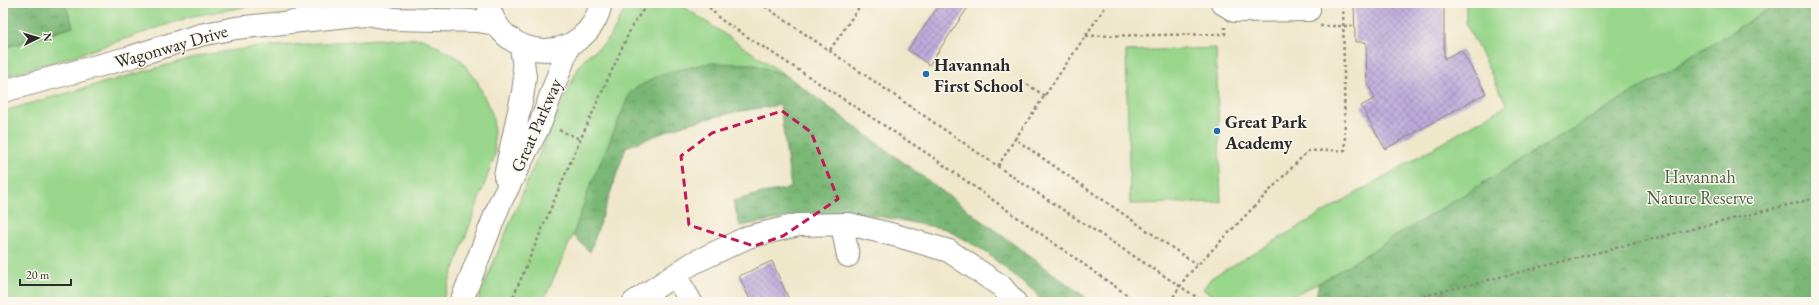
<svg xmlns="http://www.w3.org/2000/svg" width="1819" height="305" font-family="'EB Garamond',serif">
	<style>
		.green { fill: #98d68b; stroke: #62805b }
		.forest { fill: url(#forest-crowns); stroke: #527151 }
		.building { fill: url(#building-cross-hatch) }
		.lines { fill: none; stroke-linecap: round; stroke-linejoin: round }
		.minor-casing { stroke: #8d897a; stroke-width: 24 }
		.path { stroke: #8d897a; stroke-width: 2.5; stroke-dasharray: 3 3; stroke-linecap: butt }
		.minor { stroke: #fff; stroke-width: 22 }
		.marked { fill: none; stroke: #c2185b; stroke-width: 3; stroke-dasharray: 8 5; stroke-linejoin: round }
		.poi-dot { fill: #1f6fb2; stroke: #fbf7ec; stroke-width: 1.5 }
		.labels { text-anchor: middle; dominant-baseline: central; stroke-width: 3; stroke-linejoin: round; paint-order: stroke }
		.street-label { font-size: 18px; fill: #2b2b2b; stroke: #fbf7ec }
		.poi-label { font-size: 18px; font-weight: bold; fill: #2b2b2b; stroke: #fbf7ec; text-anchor: start }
		.park-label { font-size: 18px; fill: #4c5e48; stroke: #fbf7ec }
	</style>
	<defs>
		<pattern id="forest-crowns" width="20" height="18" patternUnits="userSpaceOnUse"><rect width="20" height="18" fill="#7ab777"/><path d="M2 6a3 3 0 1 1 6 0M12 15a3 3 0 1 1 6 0" fill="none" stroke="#649562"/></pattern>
		<pattern id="building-cross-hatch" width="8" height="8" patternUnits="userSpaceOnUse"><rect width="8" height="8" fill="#bdacdb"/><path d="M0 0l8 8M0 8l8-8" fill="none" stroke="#9a8cb2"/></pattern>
	</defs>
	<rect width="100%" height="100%" fill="#fbf7ec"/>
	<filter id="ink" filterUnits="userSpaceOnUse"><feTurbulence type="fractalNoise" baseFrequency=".025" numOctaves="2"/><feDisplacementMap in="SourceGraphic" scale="8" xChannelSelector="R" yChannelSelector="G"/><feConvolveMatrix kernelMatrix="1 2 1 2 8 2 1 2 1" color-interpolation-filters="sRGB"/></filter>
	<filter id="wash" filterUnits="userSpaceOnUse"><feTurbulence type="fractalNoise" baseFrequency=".012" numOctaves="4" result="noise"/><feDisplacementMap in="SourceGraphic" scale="16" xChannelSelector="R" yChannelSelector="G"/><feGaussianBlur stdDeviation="0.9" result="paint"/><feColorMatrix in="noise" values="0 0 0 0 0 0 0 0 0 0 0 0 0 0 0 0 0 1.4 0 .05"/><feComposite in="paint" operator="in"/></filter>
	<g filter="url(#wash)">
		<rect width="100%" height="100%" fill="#efe7ca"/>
		<path class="green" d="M 65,3 L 268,3 L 193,16 L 77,55 L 3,77 L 3,48 L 73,27 Z
			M 628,3 L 678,3 L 787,76 L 753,64 L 663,73 L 589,189 L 573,235 L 543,302 L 477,302 L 532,170 L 579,66 L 588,55 L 602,46 L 612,34 Z
			M 1466,3 L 1779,3 L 1319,283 L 1280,302 L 1223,302 L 1203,289 L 1211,278 L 1507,105 L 1466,24 Z
			M 393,38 L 424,39 L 460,59 L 477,81 L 493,116 L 495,155 L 442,302 L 3,302 L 3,111 L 203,55 L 249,48 Z
			M 1216,48 L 1221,202 L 1130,204 L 1126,51 Z"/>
		<path class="forest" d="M 3,3 L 65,3 L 73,27 L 3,48 Z
			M 1779,3 L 1816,3 L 1816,302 L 1315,302 L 1319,283 Z
			M 709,63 L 753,64 L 787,76 L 1085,297 L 1086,302 L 1042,302 L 1035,292 L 983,250 L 946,229 L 866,214 L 797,216 L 740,226 L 733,201 L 762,193 L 791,188 L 780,105 L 735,112 L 686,124 L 626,147 L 590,252 L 573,235 L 589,189 L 631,91 L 663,73 Z"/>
		<g id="blocks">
			<path class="building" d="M 941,3 L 971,3 L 929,65 L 908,50 Z
				M 1354,3 L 1444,3 L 1444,59 L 1461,50 L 1486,93 L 1385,149 L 1361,106 L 1375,98 L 1367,83 L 1366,42 L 1355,42 Z
				M 772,261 L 790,302 L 751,302 L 739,276 Z"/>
		</g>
	</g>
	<g filter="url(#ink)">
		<use href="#blocks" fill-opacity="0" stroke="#8d897a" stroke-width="1"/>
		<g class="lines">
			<g class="minor-casing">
				<path id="minor" d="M 488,3 C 501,65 588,66 601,3
					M 1222,3 L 1235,11 L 1309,10 L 1309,3
					M 3,91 L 131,57 L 200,35 L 236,28 L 366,14 L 395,19 L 478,21 L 495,24
					M 505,176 L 523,92 L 525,77 L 521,46
					M 842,225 L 848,256
					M 675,275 L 691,302
					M 461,302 L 500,203 L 541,122 L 569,45
					M 634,302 L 693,263 L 748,237 L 798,225 L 849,224 L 898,236 L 949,251 L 1001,286 L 1015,302"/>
			</g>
			<path class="path" d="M 705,3 L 720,19 L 928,154 L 1137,302
				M 760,3 L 1022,183 L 1204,302
				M 1108,3 L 1015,139 L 1197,265
				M 1320,26 L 1354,26
				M 1086,36 L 1225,34 L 1225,27
				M 830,50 L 862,3
				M 1022,81 L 1045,96
				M 559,130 L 580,139
				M 998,166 L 1015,139
				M 511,302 L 576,149 L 632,26 L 648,3
				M 1170,302 L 1186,277 L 1308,151 L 1345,150 L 1343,3
				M 1400,302 L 1816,198"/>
			<use href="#minor" class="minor"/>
		</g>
	</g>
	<path class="marked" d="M 782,111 L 811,132 L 838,199 L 783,236 L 754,246 L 689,225 L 681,156 L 712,133 Z"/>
	<g class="poi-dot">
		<circle cx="926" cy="74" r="4"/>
		<circle cx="1217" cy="131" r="4"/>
	</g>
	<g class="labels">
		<g class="street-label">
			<text transform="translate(171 46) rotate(-16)">Wagonway Drive</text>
			<text transform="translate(536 125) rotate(-66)">Great Parkway</text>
		</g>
		<g class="poi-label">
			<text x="934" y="64">Havannah<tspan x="934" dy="21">First School</tspan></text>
			<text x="1225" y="121">Great Park<tspan x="1225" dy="21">Academy</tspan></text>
		</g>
		<g class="park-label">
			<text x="1700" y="176">Havannah<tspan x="1700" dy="21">Nature Reserve</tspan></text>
		</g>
	</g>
	<rect width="1819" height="305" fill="none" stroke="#fbf7ec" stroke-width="16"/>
	<g transform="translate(38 38) rotate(85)" stroke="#fbf7ec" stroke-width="3" paint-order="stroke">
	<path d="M0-3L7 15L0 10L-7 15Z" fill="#2b2b2b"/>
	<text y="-6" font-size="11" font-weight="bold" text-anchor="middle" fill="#2b2b2b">N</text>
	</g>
	<path d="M20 279v6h51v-6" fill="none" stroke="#2b2b2b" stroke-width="2"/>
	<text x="26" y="279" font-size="12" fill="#2b2b2b" stroke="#fbf7ec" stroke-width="3" paint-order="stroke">20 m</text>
</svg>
